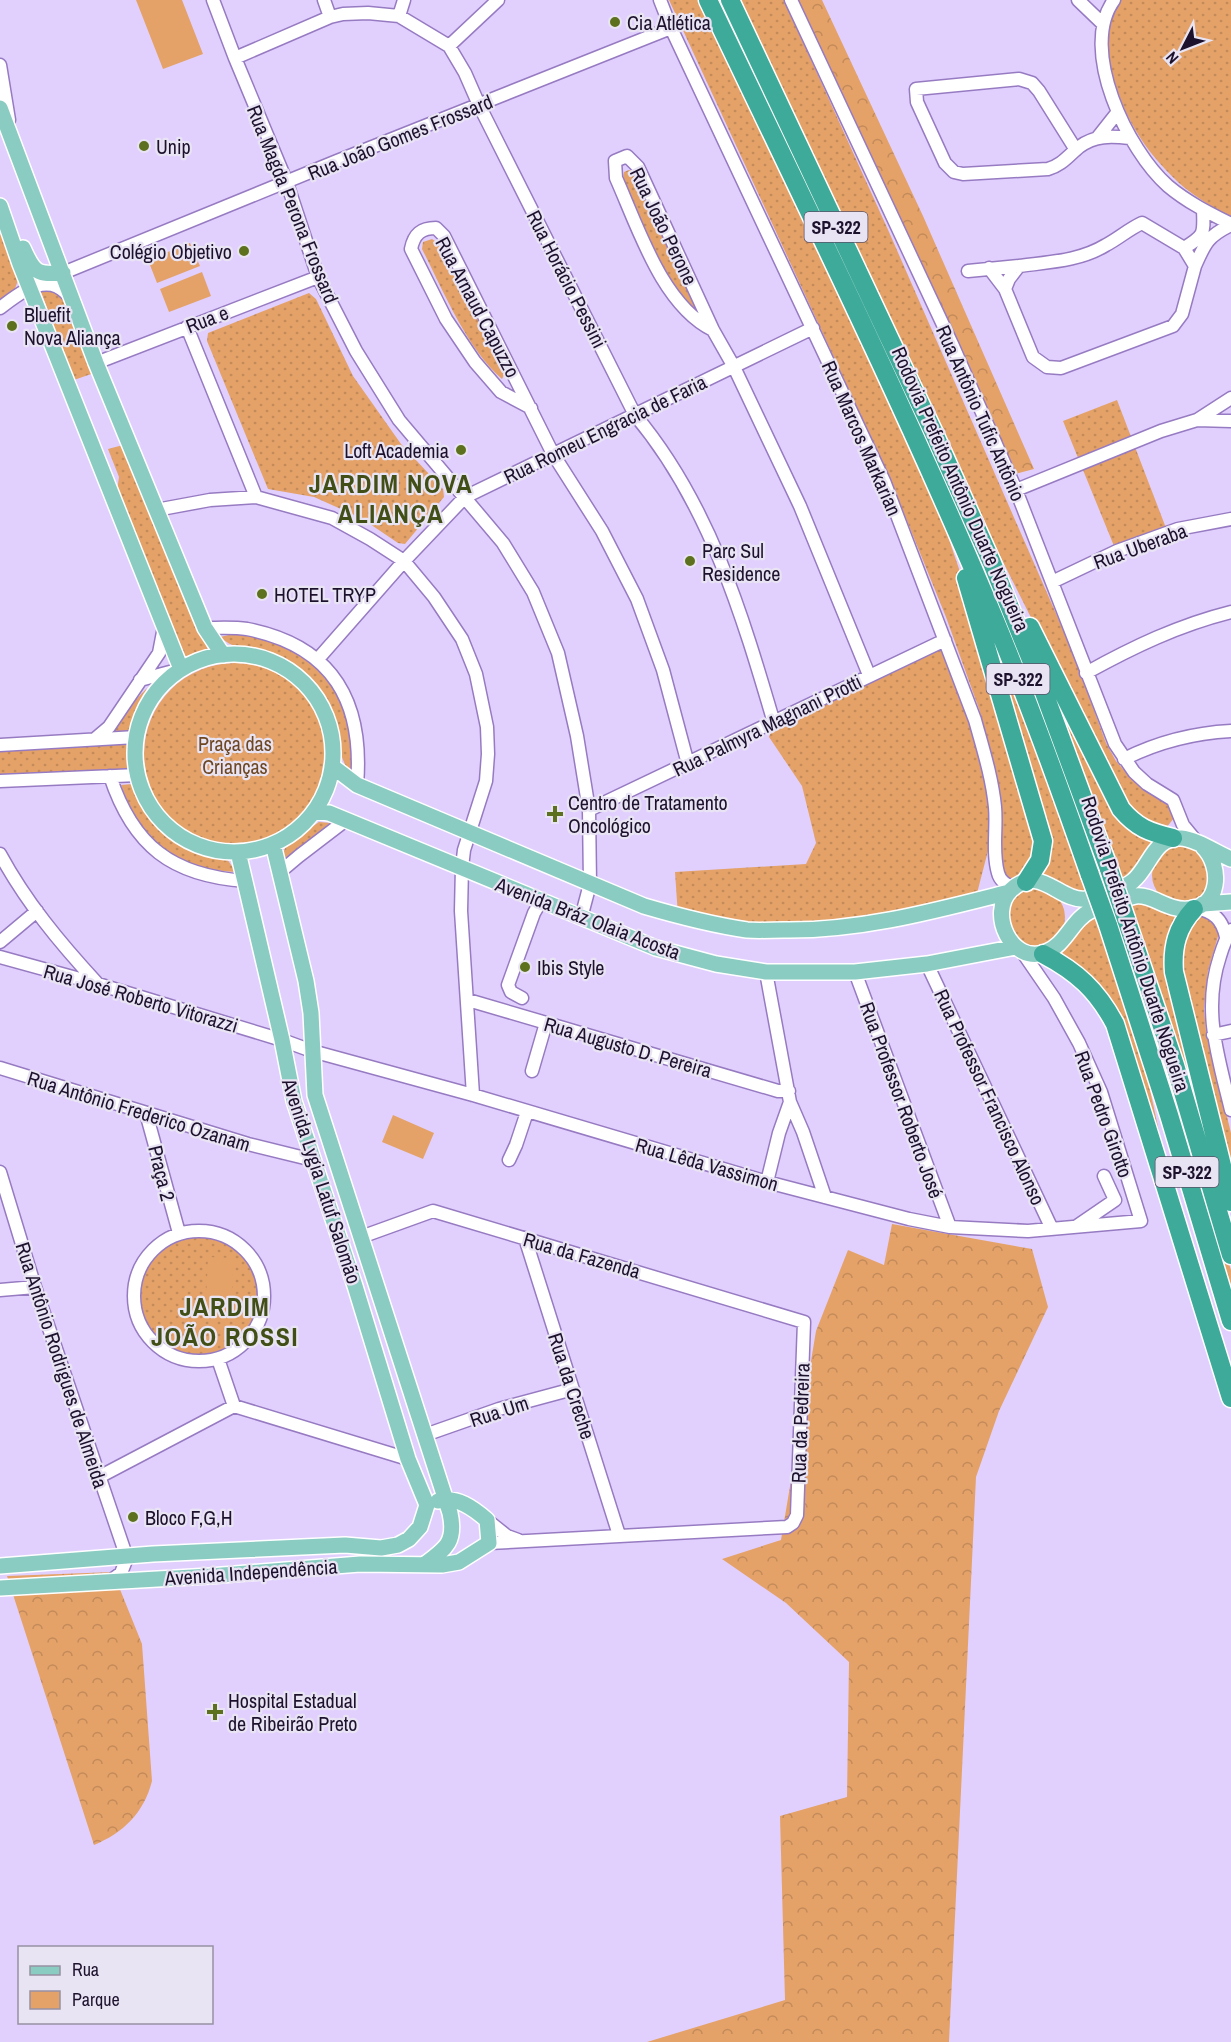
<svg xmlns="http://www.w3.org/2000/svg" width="1231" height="2042" font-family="'Archivo Narrow',sans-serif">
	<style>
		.green { fill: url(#green-dots) }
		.forest { fill: url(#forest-crowns) }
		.pitch { fill: #e4a268 }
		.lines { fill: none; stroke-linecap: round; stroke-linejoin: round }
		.minor-casing { stroke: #977bc2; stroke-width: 15 }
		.major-casing { stroke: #fff; stroke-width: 18 }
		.highway-casing { stroke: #fff; stroke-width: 21 }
		.minor { stroke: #fff; stroke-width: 12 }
		.major { stroke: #8bccc2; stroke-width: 15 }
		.highway { stroke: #3eaa9a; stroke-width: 18 }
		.highway-bridge-casing { stroke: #fff; stroke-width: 21; stroke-linecap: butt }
		.highway-bridge { stroke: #3eaa9a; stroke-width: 18 }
		.poi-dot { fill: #5d701e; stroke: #e9e4f3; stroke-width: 2 }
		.labels { text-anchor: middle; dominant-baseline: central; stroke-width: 4.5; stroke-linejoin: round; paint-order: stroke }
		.shield { fill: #e9e4f3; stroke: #5a5168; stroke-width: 1.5 }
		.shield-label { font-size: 18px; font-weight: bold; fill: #1d122d }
		.poi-label { font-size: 20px; fill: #1d122d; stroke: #e9e4f3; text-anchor: start }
		.street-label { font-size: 20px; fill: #1d122d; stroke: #e9e4f3 }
		.park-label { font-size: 20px; fill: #6d4622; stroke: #e9e4f3 }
		.district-label { font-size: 26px; font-weight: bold; letter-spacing: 1.5px; fill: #414e16; stroke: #e9e4f3 }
	</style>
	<defs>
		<pattern id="green-dots" width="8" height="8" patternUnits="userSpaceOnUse" patternTransform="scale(1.5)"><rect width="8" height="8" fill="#e4a268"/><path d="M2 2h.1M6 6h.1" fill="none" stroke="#c38a5a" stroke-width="1.8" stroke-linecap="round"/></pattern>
		<pattern id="forest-crowns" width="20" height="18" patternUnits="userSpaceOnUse" patternTransform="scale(1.5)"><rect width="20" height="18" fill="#e4a268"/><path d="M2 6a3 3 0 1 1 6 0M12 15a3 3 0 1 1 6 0" fill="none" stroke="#c38a5a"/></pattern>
	</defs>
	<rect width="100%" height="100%" fill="#e1d0fe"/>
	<path class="green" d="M 669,0 L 699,0 L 702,6 L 884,387 L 939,510 L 973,610 L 1036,828 L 1030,869 L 1012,882 L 1002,873 L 999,795 L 992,756 L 979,709 L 946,617 L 890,479 Z
		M 739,0 L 784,0 L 889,232 L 1072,650 L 1106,743 L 1116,761 L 1129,776 L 1139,785 L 1171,805 L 1174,818 L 1166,828 L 1135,818 L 1097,749 L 983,522 Z
		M 1120,0 L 1231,0 L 1231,217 L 1223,214 C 1208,204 1191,194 1178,182 C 1143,149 1123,116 1111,69 C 1105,42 1103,23 1120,0 Z
		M 629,170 L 634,171 L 696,304 L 694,309 C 660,274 643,222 623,178 L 624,172 Z
		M 0,225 L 19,278 L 14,291 L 0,302 Z
		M 432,239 L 438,243 L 505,373 L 502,379 C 467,349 443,290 422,249 L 423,242 Z
		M 61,285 L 94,373 L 74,380 L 41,292 Z
		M 309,293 L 316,299 L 353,376 L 401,444 L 443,489 L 444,497 L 405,544 L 398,543 L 361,518 L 314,497 L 268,489 L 207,341 L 208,333 Z
		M 1117,400 L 1166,528 L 1114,546 L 1063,421 Z
		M 123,445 L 208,650 L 186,658 L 117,491 L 119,477 L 108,449 Z
		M 987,621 L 1089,894 L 1082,896 L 1039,878 L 1043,862 Z
		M 233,634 C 282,638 330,665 347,714 C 353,733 353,754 352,774 C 337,759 340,737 334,718 C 332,709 325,697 319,689 C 303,669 278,655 253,649 C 235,645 235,649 220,637 Z
		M 1032,638 L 1108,799 L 1160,841 L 1123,884 Z
		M 945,640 L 995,807 L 990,843 L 975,901 L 811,931 L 678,916 L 675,872 L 806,864 L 816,843 L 802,786 L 769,737 L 774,723 Z
		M144 754a91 91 0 1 1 182 0a91 91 0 1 1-182 0Z
		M 147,688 L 132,727 L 124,734 L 113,732 L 128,708 Z
		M 129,741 L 129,775 L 0,781 L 0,746 Z
		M 132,784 C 153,827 178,854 227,859 L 236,872 C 175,869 141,842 121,785 Z
		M 319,822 L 331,823 C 319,836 302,857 284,860 L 283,854 L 286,845 Z
		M1152 875a29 29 0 1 1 58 0a29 29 0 1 1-58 0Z
		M1007 917a29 29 0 1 1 58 0a29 29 0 1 1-58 0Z
		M 1138,900 L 1182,914 L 1174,928 L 1231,1226 L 1129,901 Z
		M 1096,915 L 1147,1076 L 1176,1210 L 1124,1033 L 1057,951 L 1074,930 Z
		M 1200,915 L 1213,919 L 1219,933 L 1208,971 L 1204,1009 L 1206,1031 L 1231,1133 L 1231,1184 L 1178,963 L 1189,921 Z
		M 1120,917 L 1231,1270 L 1231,1303 L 1110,920 Z
		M139 1295a60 60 0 1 1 120 0a60 60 0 1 1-120 0Z"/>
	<path class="forest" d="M 797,0 L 822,0 L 923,216 L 1034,469 L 1015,474 Z
		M 892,1224 L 1032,1249 L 1048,1307 L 999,1411 L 976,1477 L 949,2042 L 647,2042 L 785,2000 L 780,1816 L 847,1797 L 849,1662 L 786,1603 L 722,1559 L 781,1540 L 816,1331 L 848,1250 L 884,1265 Z
		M 113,1572 L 142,1644 L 152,1781 C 144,1813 123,1833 94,1845 L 7,1576 Z"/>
	<path class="pitch" d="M 136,0 L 182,0 L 203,54 L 163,69 Z
		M 190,243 L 200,266 L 157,283 L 148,260 Z
		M 202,272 L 211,296 L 169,312 L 160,289 Z
		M 393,1115 L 434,1133 L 423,1159 L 382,1142 Z
		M 208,1257 L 234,1258 L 231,1302 L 206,1300 Z"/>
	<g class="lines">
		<g class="minor-casing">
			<path id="minor" d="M 213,0 L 235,58 L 287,183 L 318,277 L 356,351 L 399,420 L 503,543 L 533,592 L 558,653 L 577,736 L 589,810 L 590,884 L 581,918
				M 324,0 L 330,17
				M 660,0 L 671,28 L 884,481 L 975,720 C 983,749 992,777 995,807 C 997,828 992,852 998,873 C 1000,881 1006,884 1013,888
				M 791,0 L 952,344 L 1016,490 L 1115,744 L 1134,772 L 1147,784 L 1173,800 L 1183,825 L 1197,842
				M 1078,0 L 1103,24
				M 1114,0 C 1078,49 1128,151 1168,186 C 1187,202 1209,213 1231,224
				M 399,16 L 404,0
				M 449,46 L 498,0
				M 235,58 L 330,17 L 343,14 L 368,13 L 399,16 L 449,46 L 465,73 L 479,105 L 635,415 C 709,503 742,614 774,723
				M 0,65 L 9,120
				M 1098,137 L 1117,113
				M 1076,150 L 1039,91 L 1032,83 L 1019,79 L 916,89 L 917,102 L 945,163 L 954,172 L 963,174 L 1048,169 C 1062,165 1068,156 1079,147 C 1095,135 1111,136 1130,138
				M 1184,248 C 1205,235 1204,234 1203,210
				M 1195,266 C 1205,243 1208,236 1231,225
				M 989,268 L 1005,289 L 1033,357 L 1047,367 L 1061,368 L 1173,326 L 1182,314 L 1195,266 L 1184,248 L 1142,223 C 1129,229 1119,238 1106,245 C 1080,261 1049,262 1019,266 L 1009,279 L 1005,289
				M 968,271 L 1019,266
				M 63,273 L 337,161 L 671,28
				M 0,308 C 13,298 34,281 52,285 C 60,286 67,294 72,299
				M 187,327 L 256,497
				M 713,330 C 662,305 638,227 616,178 L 615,161 L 627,156 L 638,167 L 713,330 L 734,367 L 800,506 L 869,675
				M 96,363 L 318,277
				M 531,408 L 501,392 L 475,362 L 446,319 L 411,249 C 414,234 421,228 436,228 L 444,236 L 553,454 L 602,531 L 637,599 L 663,670 L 688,764
				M 1197,420 L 1231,421
				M 1016,490 L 1161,431 L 1197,420 L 1231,398
				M 156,510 L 210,500 L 256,497 L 332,518 L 370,539 L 404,561 L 434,597 L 462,639 L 476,674 L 487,727 L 488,754 L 486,781 L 464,850 L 462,867 L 461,911 L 473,1095
				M 1052,582 L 1117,551 L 1178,529 L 1231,519
				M 205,628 C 219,628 234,627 247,629 C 333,646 364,702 357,785
				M 318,659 L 404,561 L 465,497 L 813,328
				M 1086,673 C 1133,647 1179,625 1231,612
				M 140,680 L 181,669
				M 96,738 L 109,727 L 159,653 L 164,627
				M 0,745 L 136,737
				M 1124,759 C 1158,742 1193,733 1231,731
				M 110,776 C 133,846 172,876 246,881
				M 0,781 L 138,775
				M 589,810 L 945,640
				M 0,854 C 26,902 60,943 97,983
				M 280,872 L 299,856 L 346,820
				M 1196,908 C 1214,912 1222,919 1226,937
				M 1231,930 C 1226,938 1223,946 1220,956 C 1202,1010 1218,1056 1231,1110
				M 0,942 L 37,911
				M 0,957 L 98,984 L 282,1040 L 312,1051 L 473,1095 L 767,1182 L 909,1219 L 950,1227 L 1028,1231 L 1141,1221 L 1101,1092 L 1079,1043 L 1054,998 L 1021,950
				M 927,964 L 1052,1229
				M 766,972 L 790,1102 L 803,1132 L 825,1197
				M 855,972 L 950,1227
				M 522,998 L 511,992 L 508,985 L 534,913 L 541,901
				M 468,1000 L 778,1091 L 789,1091
				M 1213,1035 L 1231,1031
				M 0,1068 L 248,1144 L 313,1160
				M 532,1071 L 546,1023
				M 146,1113 L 179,1233
				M 509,1160 L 516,1145 L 527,1112
				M 0,1172 L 35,1287 L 127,1558 L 121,1573 L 109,1582
				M 767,1182 L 779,1133 L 790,1102
				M 1077,1226 L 1115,1200 L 1104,1176
				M134 1296a65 65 0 1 1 130 0a65 65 0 1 1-130 0Z
				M 361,1237 L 433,1211 L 804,1322 L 797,1515 L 793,1523 L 787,1527 L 489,1543
				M 525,1238 L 619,1535
				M 0,1290 L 35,1287
				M 218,1359 L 234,1406
				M 425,1435 L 499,1409 L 573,1389
				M 99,1477 L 234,1406 L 408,1459
				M 487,1520 L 507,1536 L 518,1540"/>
		</g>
		<g class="major-casing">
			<path id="major" d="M 0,108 L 96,363 L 205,628 L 223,655
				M 0,206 L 20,264 L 181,669
				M 23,248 C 34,273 37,275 63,273
				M135 753a99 99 0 1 1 198 0a99 99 0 1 1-198 0Z
				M 332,766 L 357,785 L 644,906 C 678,916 713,925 747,930 C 759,931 772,930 784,930 C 861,931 934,911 1009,892
				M 314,811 L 329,813 L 656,948 L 716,964 L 766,972 L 855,972 L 927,964 L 1016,947
				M 273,844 L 306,981 L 311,1013 L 315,1095 L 450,1513 C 456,1541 447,1548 425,1564
				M 1203,847 C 1223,867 1220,908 1188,909 C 1168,911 1152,894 1136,896 C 1122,899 1105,905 1092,910 C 1072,919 1066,945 1046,952 C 1012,966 987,913 1011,890 C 1040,863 1059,902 1086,899 C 1097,898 1125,888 1133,881 C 1150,867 1154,836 1181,838 C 1196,839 1217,853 1231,859
				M 238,852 L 282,1040 L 294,1101 L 355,1286 L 408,1459 L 427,1505
				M 1203,904 L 1231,902
				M 0,1566 L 153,1554 L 345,1545 L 381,1548 L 398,1545 L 409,1539 L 420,1527 L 427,1505
				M 0,1588 L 210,1576 L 360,1564 L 442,1565 L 459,1562 L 489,1543 L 487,1520 C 473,1508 457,1496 438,1501"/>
		</g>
		<g class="highway-casing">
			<path id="highway" d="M 708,0 C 802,197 898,392 983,592 C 1023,685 1057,780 1090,875
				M 730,0 L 933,431 L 992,563 L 1042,687 L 1109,869
				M 966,578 L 1043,841 L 1040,860 L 1026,882
				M 1030,627 L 1121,809 C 1137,828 1149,832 1173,838
				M 1194,909 C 1177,927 1172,947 1174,972 L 1231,1202
				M 1126,919 L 1175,1065 L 1231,1255
				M 1108,925 L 1169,1115 L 1231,1321
				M 1043,954 C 1077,972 1097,990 1115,1024 L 1231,1398"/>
		</g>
		<use href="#minor" class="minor"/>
		<use href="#major" class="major"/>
		<use href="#highway" class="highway"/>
		<g class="highway-bridge-casing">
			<path id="highway-bridge" d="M 1109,869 L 1126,919
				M 1090,875 L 1108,925"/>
		</g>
		<use href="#highway-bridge" class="highway-bridge"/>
	</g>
	<g class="poi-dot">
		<circle cx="615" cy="22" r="6"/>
		<circle cx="144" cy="146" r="6"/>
		<circle cx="244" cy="251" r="6"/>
		<circle cx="12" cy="326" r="6"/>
		<circle cx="461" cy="450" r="6"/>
		<circle cx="690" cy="561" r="6"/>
		<circle cx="262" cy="594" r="6"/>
		<path d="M552 805h6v6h6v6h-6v6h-6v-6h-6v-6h6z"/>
		<circle cx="525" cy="967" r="6"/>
		<circle cx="133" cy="1517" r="6"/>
		<path d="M212 1703h6v6h6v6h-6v6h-6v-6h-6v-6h6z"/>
	</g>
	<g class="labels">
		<g class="shield">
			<rect x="804.5" y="212" width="63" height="30" rx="4.5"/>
			<rect x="986.5" y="664" width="63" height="30" rx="4.5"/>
			<rect x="1155.5" y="1157" width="63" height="30" rx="4.5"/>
		</g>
		<g class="shield-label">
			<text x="836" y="227">SP-322</text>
			<text x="1018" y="679">SP-322</text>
			<text x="1187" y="1172">SP-322</text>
		</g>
		<g class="poi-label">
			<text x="627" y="22">Cia Atlética</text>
			<text x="156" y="146">Unip</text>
			<text x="232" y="251" text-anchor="end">Colégio Objetivo</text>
			<text x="24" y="314">Bluefit<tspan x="24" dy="23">Nova Aliança</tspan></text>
			<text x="449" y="450" text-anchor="end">Loft Academia</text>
			<text x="702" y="550">Parc Sul<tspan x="702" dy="23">Residence</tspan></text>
			<text x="274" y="594">HOTEL TRYP</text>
			<text x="568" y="802">Centro de Tratamento<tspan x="568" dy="23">Oncológico</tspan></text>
			<text x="537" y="967">Ibis Style</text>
			<text x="145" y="1517">Bloco F,G,H</text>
			<text x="228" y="1700">Hospital Estadual<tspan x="228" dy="23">de Ribeirão Preto</tspan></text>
		</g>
		<g class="street-label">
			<text transform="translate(400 137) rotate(-22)">Rua João Gomes Frossard</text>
			<text transform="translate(293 204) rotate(68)">Rua Magda Perona Frossard</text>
			<text transform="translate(664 226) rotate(64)">Rua João Perone</text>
			<text transform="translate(567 279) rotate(63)">Rua Horácio Pessini</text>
			<text transform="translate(478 307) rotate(62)">Rua Arnaud Capuzzo</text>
			<text transform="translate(207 319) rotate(-21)">Rua e</text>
			<text transform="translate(981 413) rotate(66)">Rua Antônio Tufic Antônio</text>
			<text transform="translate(605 429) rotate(-26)">Rua Romeu Engracia de Faria</text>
			<text transform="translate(862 438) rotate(66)">Rua Marcos Markarian</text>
			<text transform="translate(961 489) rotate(66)">Rodovia Prefeito Antônio Duarte Nogueira</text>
			<text transform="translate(1140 546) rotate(-20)">Rua Uberaba</text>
			<text transform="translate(767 725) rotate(-26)">Rua Palmyra Magnani Protti</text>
			<text transform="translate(588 918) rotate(21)">Avenida Bráz Olaia Acosta</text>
			<text transform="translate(1136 944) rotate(72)">Rodovia Prefeito Antônio Duarte Nogueira</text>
			<text transform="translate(141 998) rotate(16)">Rua José Roberto Vitorazzi</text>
			<text transform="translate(628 1047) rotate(16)">Rua Augusto D. Pereira</text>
			<text transform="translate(990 1097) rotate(65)">Rua Professor Francisco Alonso</text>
			<text transform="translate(902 1100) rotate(70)">Rua Professor Roberto José</text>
			<text transform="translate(139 1111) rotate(17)">Rua Antônio Frederico Ozanam</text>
			<text transform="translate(1104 1114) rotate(70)">Rua Pedro Girotto</text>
			<text transform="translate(707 1164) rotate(16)">Rua Lêda Vassimon</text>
			<text transform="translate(162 1173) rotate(76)">Praça 2</text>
			<text transform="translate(322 1181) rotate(72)">Avenida Lygia Latuf Salomão</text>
			<text transform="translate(582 1255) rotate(16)">Rua da Fazenda</text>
			<text transform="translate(62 1365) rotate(72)">Rua Antônio Rodrigues de Almeida</text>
			<text transform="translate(572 1386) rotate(72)">Rua da Creche</text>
			<text transform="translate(499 1411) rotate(-18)">Rua Um</text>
			<text transform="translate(800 1423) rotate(-88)">Rua da Pedreira</text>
			<text transform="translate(251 1572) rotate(-4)">Avenida Independência</text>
		</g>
		<g class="park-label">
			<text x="235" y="743">Praça das<tspan x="235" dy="23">Crianças</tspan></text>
		</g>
		<g class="district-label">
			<text x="391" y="483">JARDIM NOVA<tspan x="391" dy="30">ALIANÇA</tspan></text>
			<text x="225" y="1306">JARDIM<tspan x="225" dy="30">JOÃO ROSSI</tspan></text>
		</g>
	</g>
	<rect x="18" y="1946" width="195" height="78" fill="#e9e4f3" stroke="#9790a4" stroke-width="1.5"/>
	<rect x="30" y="1966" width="30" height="9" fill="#8bccc2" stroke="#9790a4" stroke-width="1.5"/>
	<text x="72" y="1976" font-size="18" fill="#1d122d">Rua</text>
	<rect x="30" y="1991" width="30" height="18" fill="#e4a268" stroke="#9790a4" stroke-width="1.5"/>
	<text x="72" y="2006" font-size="18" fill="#1d122d">Parque</text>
	<g transform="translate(1183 48) rotate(228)" stroke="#e9e4f3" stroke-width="4.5" paint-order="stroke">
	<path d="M0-4.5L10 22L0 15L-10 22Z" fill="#1d122d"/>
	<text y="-9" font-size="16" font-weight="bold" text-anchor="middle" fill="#1d122d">N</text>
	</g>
</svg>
